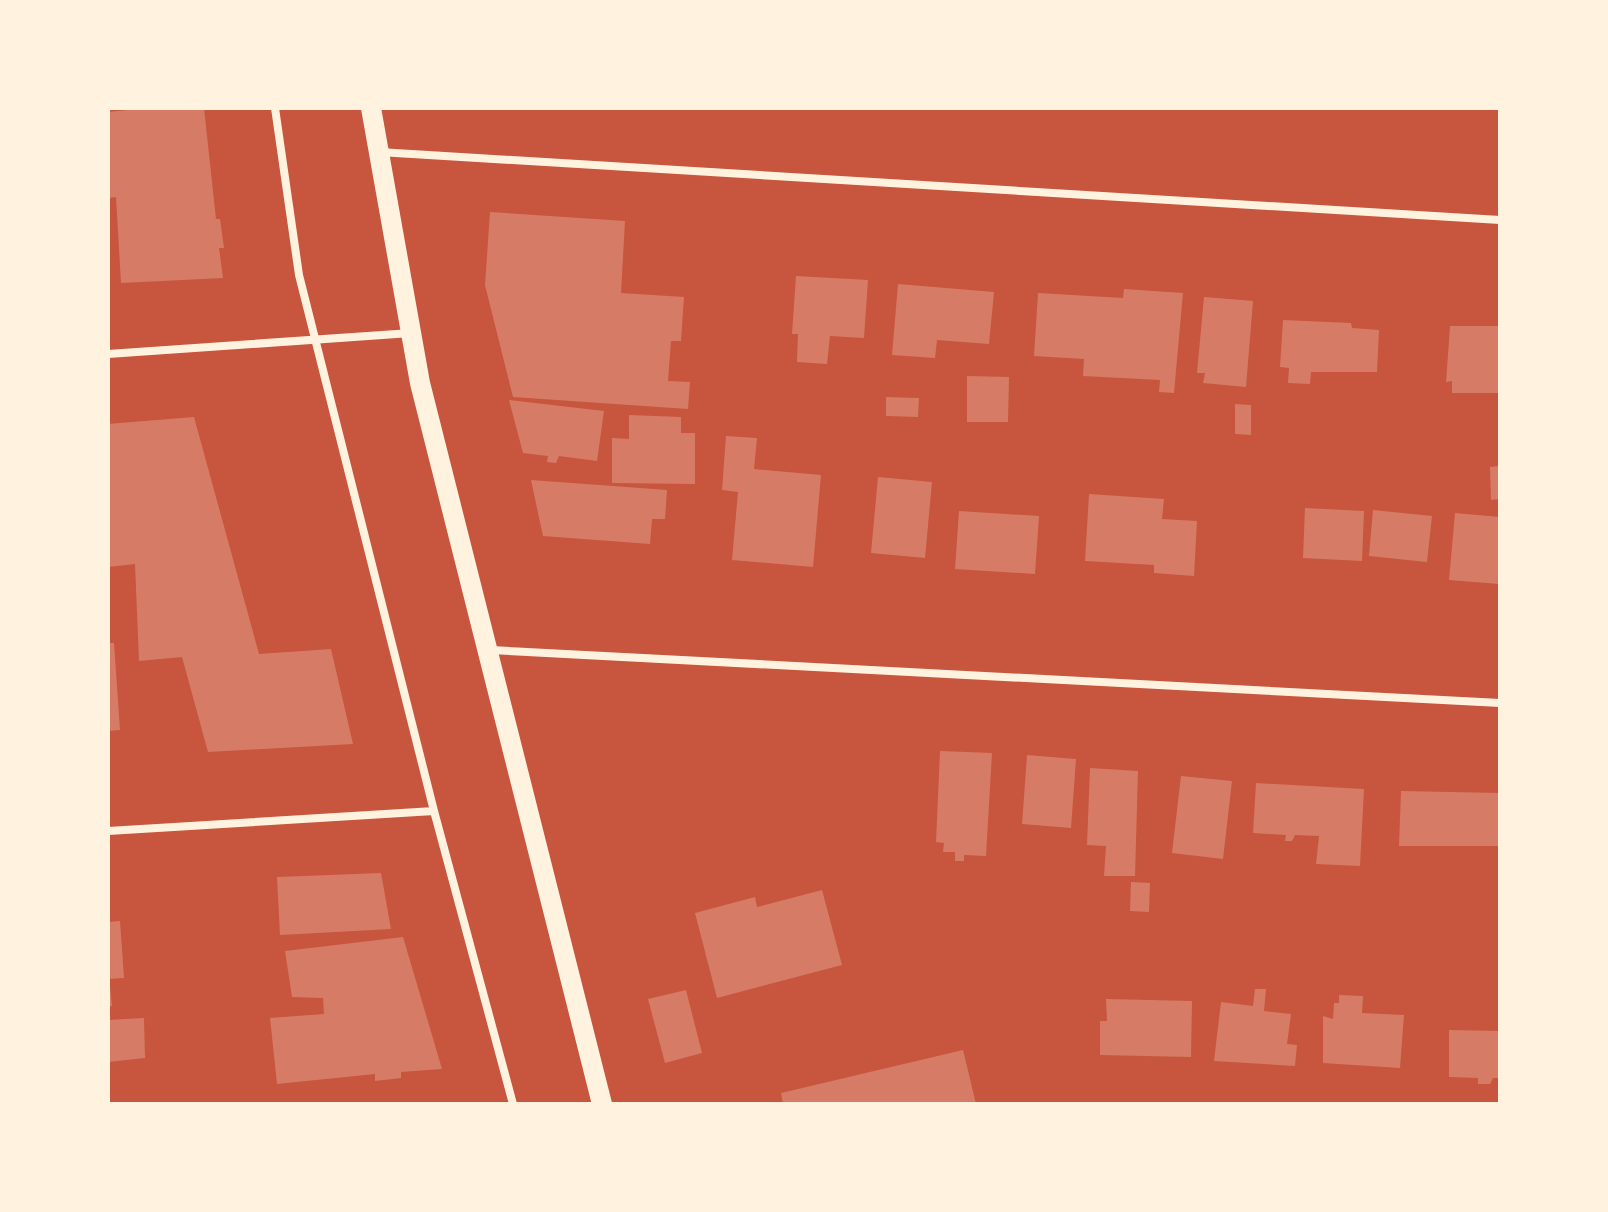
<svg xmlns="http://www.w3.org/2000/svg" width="1608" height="1212" font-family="Ubuntu,sans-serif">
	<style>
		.building { fill: #d67c66 }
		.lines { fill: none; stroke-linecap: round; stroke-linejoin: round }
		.minor { stroke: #fff3e0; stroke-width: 8 }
		.primary { stroke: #fff3e0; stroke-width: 20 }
	</style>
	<rect width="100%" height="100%" fill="#c8553d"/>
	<path class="building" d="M 147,108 L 204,108 L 216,219 L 220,219 L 224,248 L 219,248 L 223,278 L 121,283 L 116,197 L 108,198 L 108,112 Z
		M 490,212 L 625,221 L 621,293 L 684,297 L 681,341 L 671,341 L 668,381 L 690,382 L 688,409 L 513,397 L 485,285 Z
		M 796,276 L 868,280 L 864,338 L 830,336 L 827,364 L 797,362 L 798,334 L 792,334 Z
		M 898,284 L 994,292 L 989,344 L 937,340 L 935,358 L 892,355 Z
		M 1124,289 L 1183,293 L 1174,393 L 1159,392 L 1160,380 L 1083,376 L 1084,359 L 1034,356 L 1038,293 L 1123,298 Z
		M 1204,297 L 1253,301 L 1246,387 L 1203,383 L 1205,373 L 1197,373 Z
		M 1283,320 L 1351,323 L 1352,328 L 1379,330 L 1377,372 L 1311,372 L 1310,384 L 1288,383 L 1289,368 L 1280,367 Z
		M 1450,326 L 1500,326 L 1500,393 L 1452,393 L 1452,381 L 1446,382 Z
		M 967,376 L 1009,377 L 1008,422 L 967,422 Z
		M 886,397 L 919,398 L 918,417 L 886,416 Z
		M 509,400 L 604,411 L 597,461 L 559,456 L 556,463 L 547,462 L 548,456 L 523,453 Z
		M 1235,404 L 1251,405 L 1251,435 L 1235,434 Z
		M 629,415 L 681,417 L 681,433 L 695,433 L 695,484 L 612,483 L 612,438 L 629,439 Z
		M 194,417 L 259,654 L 331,649 L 353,744 L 208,752 L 182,657 L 139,661 L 135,564 L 108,567 L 108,424 Z
		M 726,436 L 757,438 L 754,469 L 821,475 L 813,567 L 732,560 L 738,492 L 722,490 Z
		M 1500,466 L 1500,499 L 1491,500 L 1490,467 Z
		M 878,477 L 932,482 L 925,558 L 871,553 Z
		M 531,480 L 667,490 L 665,519 L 652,519 L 650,544 L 543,536 Z
		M 1089,494 L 1164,499 L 1162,519 L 1197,521 L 1194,576 L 1154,573 L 1154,565 L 1085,561 Z
		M 1305,508 L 1364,511 L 1362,561 L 1303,558 Z
		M 1373,510 L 1432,516 L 1427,562 L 1369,556 Z
		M 959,511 L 1039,516 L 1035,574 L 955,569 Z
		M 1455,513 L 1500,517 L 1499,584 L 1449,580 Z
		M 108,643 L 114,643 L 120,730 L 108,731 Z
		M 940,751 L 992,753 L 986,856 L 964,855 L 964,861 L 955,861 L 955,852 L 943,852 L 944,843 L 936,842 Z
		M 1027,755 L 1076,759 L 1071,828 L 1022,824 Z
		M 1090,768 L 1138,771 L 1135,876 L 1104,876 L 1106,846 L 1087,845 Z
		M 1181,776 L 1232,781 L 1223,859 L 1172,853 Z
		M 1256,783 L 1364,789 L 1360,866 L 1316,864 L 1319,836 L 1295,835 L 1292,841 L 1285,841 L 1286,835 L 1253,833 Z
		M 1401,791 L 1500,793 L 1500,846 L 1399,846 Z
		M 381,873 L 391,929 L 280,935 L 277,877 Z
		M 1131,882 L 1150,883 L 1149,912 L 1130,911 Z
		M 822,890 L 842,965 L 717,998 L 695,913 L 755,897 L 757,907 Z
		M 120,921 L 124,978 L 108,979 L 108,922 Z
		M 403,937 L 442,1069 L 401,1072 L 401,1078 L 375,1081 L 375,1074 L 277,1084 L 270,1018 L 324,1014 L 323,998 L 292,997 L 285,951 Z
		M 108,986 L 110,986 L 112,1006 L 108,1006 Z
		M 1255,989 L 1266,989 L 1264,1011 L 1291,1014 L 1287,1044 L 1297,1045 L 1295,1066 L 1214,1061 L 1221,1002 L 1253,1006 Z
		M 686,990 L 702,1053 L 665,1063 L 648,999 Z
		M 1339,995 L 1363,996 L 1362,1013 L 1404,1015 L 1400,1068 L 1323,1063 L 1323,1016 L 1333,1019 L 1334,1003 L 1339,1003 Z
		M 1106,999 L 1192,1001 L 1191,1057 L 1100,1055 L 1100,1021 L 1107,1021 Z
		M 144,1018 L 145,1058 L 108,1062 L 108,1020 Z
		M 1449,1030 L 1500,1031 L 1500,1078 L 1493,1078 L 1490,1084 L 1478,1084 L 1478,1078 L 1449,1077 Z
		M 963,1050 L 976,1104 L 783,1104 L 781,1093 Z"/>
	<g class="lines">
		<path class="minor" d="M 275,108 L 299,275 L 434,811 L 513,1104
			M 379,152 L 1500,220
			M 108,354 L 411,333
			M 490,650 L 1500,703
			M 108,831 L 434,811"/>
		<path class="primary" d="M 371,108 L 420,383 L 602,1104"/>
	</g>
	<rect width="1608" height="1212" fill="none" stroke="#fff3e0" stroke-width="220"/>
</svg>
